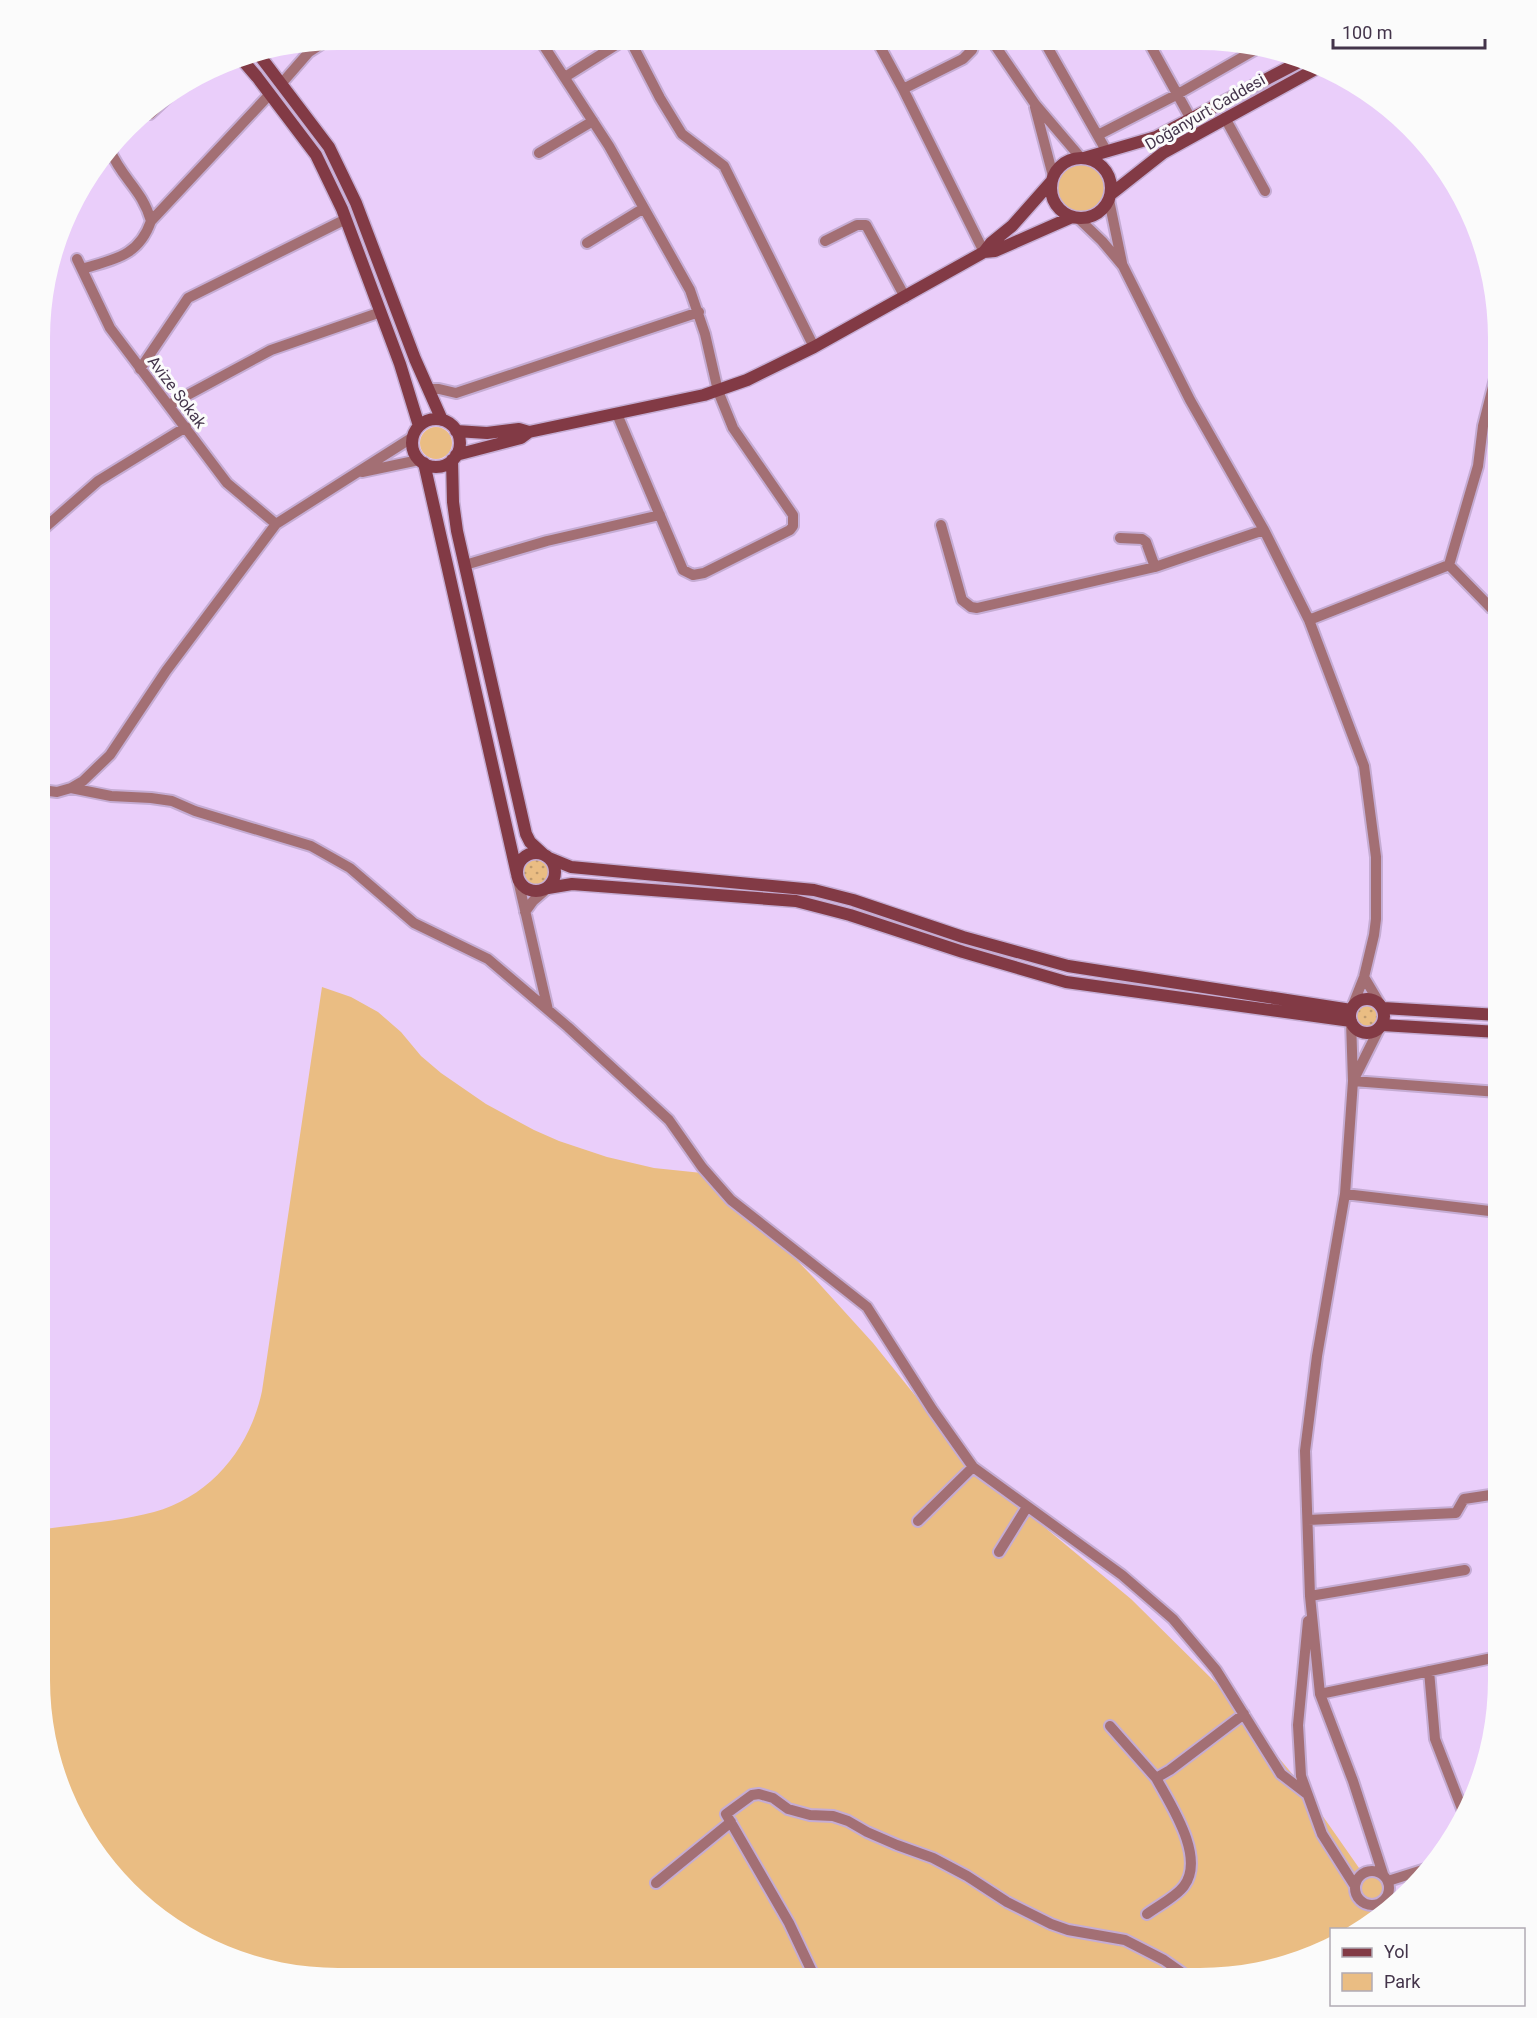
<svg xmlns="http://www.w3.org/2000/svg" width="1537" height="2018" font-family="Roboto,sans-serif">
	<style>
		.green { fill: #eabd83 }
		.garden { fill: url(#garden-dots) }
		.lines { fill: none; stroke-linecap: round; stroke-linejoin: round }
		.street-casing { stroke: #c5acd3; stroke-width: 14 }
		.secondary-casing { stroke: #c5acd3; stroke-width: 15 }
		.street { stroke: #a36f74; stroke-width: 10 }
		.secondary { stroke: #823a45; stroke-width: 12 }
		.labels { text-anchor: middle; dominant-baseline: central; stroke-width: 6; stroke-linejoin: round; paint-order: stroke }
		.street-label { font-size: 16px; fill: #43344a; stroke: #fbfbfb }
	</style>
	<defs>
		<pattern id="garden-dots" width="8" height="8" patternUnits="userSpaceOnUse" patternTransform="scale(1.5)"><rect width="8" height="8" fill="#eabd83"/><path d="M2 2h.1M6 6h.1" fill="none" stroke="#bf9a6d" stroke-width="1.8" stroke-linecap="round"/></pattern>
	</defs>
	<rect width="100%" height="100%" fill="#eacefa"/>
	<path class="green" d="M1056 188a25 25 0 1 1 50 0a25 25 0 1 1-50 0Z
		M420 443a16 16 0 1 1 32 0a16 16 0 1 1-32 0Z
		M 322,987 L 351,997 L 378,1012 L 401,1032 L 421,1056 L 441,1073 L 486,1104 L 534,1130 L 559,1141 L 607,1157 L 654,1168 L 702,1173 L 784,1247 L 814,1278 L 873,1343 L 942,1429 L 1013,1501 L 1131,1599 L 1218,1685 L 1299,1782 L 1366,1878 L 1374,1876 L 1381,1881 L 1384,1889 L 1377,1899 L 1384,1914 L 1360,1929 L 1332,1930 L 1331,1948 L 1277,1969 L 1200,1979 L 299,1976 L 241,1963 L 171,1929 L 113,1877 L 70,1813 L 49,1758 L 39,1681 L 39,1530 C 77,1524 117,1522 154,1512 C 211,1496 250,1448 262,1391 Z"/>
	<path class="garden" d="M520 873a16 16 0 1 1 32 0a16 16 0 1 1-32 0Z
		M1353 1016a14 14 0 1 1 28 0a14 14 0 1 1-28 0Z"/>
	<g class="lines">
		<g class="street-casing">
			<path id="street" d="M 540,40 L 609,146 L 690,290 L 705,334 L 718,391 L 733,428 L 793,515 L 793,526 L 790,530 L 704,573 L 693,575 L 683,570 L 617,414
				M 630,40 L 660,98 L 682,134 L 724,166 L 814,347
				M 877,41 L 903,89 L 984,252
				M 992,41 L 1035,104 L 1081,158
				M 1044,41 L 1107,152
				M 1148,41 L 1191,119
				M 565,77 L 624,40
				M 282,83 L 309,52 L 326,41
				M 903,89 L 963,59 L 972,50 L 975,41
				M 1035,107 L 1053,176
				M 150,114 L 168,97
				M 1225,118 L 1265,191
				M 1098,135 L 1178,94 L 1260,47
				M 110,150 C 122,179 142,189 151,221
				M 539,153 L 593,121
				M 1109,200 L 1122,263
				M 1078,218 L 1102,241 L 1123,266 L 1190,400 L 1264,530 L 1309,620 L 1364,766 L 1376,857 L 1376,919 L 1374,935 L 1364,977 L 1351,1010
				M 825,241 L 857,225 L 866,225 L 905,297
				M 587,243 L 644,208
				M 77,259 L 110,328 L 227,483 L 276,524
				M 82,269 C 115,259 139,256 151,221 L 270,94
				M 140,369 L 188,298 L 346,219
				M 428,389 L 439,389 L 456,393 L 699,312
				M 169,405 L 271,350 L 381,312
				M 362,472 L 419,460
				M 941,525 L 962,600 L 971,607 L 977,608 L 1155,567 L 1264,530
				M 41,531 L 98,481 L 186,427
				M 1120,538 L 1142,539 L 1146,542 L 1155,567
				M 465,565 L 547,541 L 660,515
				M 1449,565 L 1478,466 L 1483,426 L 1498,367
				M 1449,565 L 1491,608 L 1498,612
				M 1309,620 L 1449,565
				M 71,788 L 111,796 L 151,798 L 172,801 L 195,811 L 311,846 L 350,868 L 414,923 L 488,959 L 568,1027 L 669,1120 L 702,1167 L 731,1200 L 867,1307 L 932,1409 L 973,1467 L 1122,1575 L 1173,1619 L 1216,1670 L 1281,1774 L 1307,1794
				M 41,790 L 57,792 L 71,788 L 83,781 L 110,755 L 166,671 L 276,524 L 413,437
				M 518,880 L 548,1010
				M 525,912 L 533,901 L 548,888
				M 1364,977 L 1380,1004
				M 1351,1021 L 1353,1081 L 1345,1194 L 1317,1356 L 1305,1451 L 1310,1596 L 1320,1694 L 1353,1781 L 1383,1874
				M 1379,1029 L 1353,1081 L 1498,1092
				M 1345,1194 L 1498,1212
				M 1308,1520 L 1456,1513 L 1464,1499 L 1497,1494
				M 918,1521 L 973,1467
				M 999,1552 L 1027,1507
				M 1310,1596 L 1465,1570
				M 1308,1621 L 1298,1725 L 1301,1776 L 1322,1834 L 1355,1886
				M 1429,1671 L 1435,1739 L 1464,1814
				M 1320,1694 L 1497,1657
				M 1110,1726 L 1156,1778 L 1170,1770 L 1244,1714
				M1355 1888a17 17 0 1 1 34 0a17 17 0 1 1-34 0Z
				M 1388,1881 L 1429,1868
				M 656,1883 L 731,1822
				M 1147,1914 C 1159,1905 1176,1897 1184,1886 C 1206,1857 1170,1804 1156,1778
				M 815,1978 L 789,1923 L 726,1814 L 752,1795 L 759,1794 L 773,1798 L 788,1809 L 810,1815 L 833,1816 L 848,1821 L 867,1832 L 897,1845 L 933,1858 L 967,1876 L 1007,1902 L 1051,1924 L 1068,1930 L 1125,1940 L 1164,1960 L 1191,1979"/>
		</g>
		<g class="secondary-casing">
			<path id="secondary" d="M 257,52 L 329,147 L 356,203 L 415,359 L 442,420
				M 239,56 L 257,77 L 316,155 L 342,209 L 400,364 L 419,426
				M1051 188a30 30 0 1 1 60 0a30 30 0 1 1-60 0Z
				M 1084,158 L 1156,137 L 1305,59
				M 1111,194 L 1163,153 L 1321,66
				M 984,252 L 991,243 L 1012,226 L 1051,182
				M412 443a24 24 0 1 1 48 0a24 24 0 1 1-48 0Z
				M 456,431 L 487,433 L 519,429 L 529,432
				M 456,455 L 521,438 L 529,432 L 704,395 L 747,380 L 814,347 L 984,252 L 995,251 L 1072,217
				M 452,460 L 453,502 L 457,531 L 526,834 L 530,842 L 543,854
				M 424,463 L 517,874
				M517 872a19 19 0 1 1 38 0a19 19 0 1 1-38 0Z
				M 549,858 L 571,867 L 814,890 L 853,900 L 963,937 L 1068,966 L 1351,1010
				M 548,888 L 572,884 L 796,901 L 850,915 L 963,952 L 1066,982 L 1351,1021
				M1350 1016a17 17 0 1 1 34 0a17 17 0 1 1-34 0Z
				M 1383,1008 L 1498,1015
				M 1382,1025 L 1498,1032"/>
		</g>
		<use href="#street" class="street"/>
		<use href="#secondary" class="secondary"/>
	</g>
	<g class="labels">
		<g class="street-label">
			<text transform="translate(1205 112) rotate(-30)">Doğanyurt Caddesi</text>
			<text transform="translate(177 392) rotate(53)">Avize Sokak</text>
		</g>
	</g>
	<path d="M0 0H1537V2018H0ZM338 50H1200A288 288 0 0 1 1488 338V1680A288 288 0 0 1 1200 1968H338A288 288 0 0 1 50 1680V338A288 288 0 0 1 338 50Z" fill="#fbfbfb" fill-rule="evenodd"/>
	<rect x="1330" y="1928" width="195" height="78" fill="#fbfbfb" stroke="#b1abb4" stroke-width="1.5"/>
	<rect x="1342" y="1948" width="30" height="9" fill="#823a45" stroke="#b1abb4" stroke-width="1.5"/>
	<text x="1384" y="1958" font-size="18" fill="#43344a">Yol</text>
	<rect x="1342" y="1973" width="30" height="18" fill="#eabd83" stroke="#b1abb4" stroke-width="1.5"/>
	<text x="1384" y="1988" font-size="18" fill="#43344a">Park</text>
	<path d="M1333 39v9h152v-9" fill="none" stroke="#43344a" stroke-width="3"/>
	<text x="1342" y="39" font-size="18" fill="#43344a" stroke="#fbfbfb" stroke-width="4.5" paint-order="stroke">100 m</text>
</svg>
